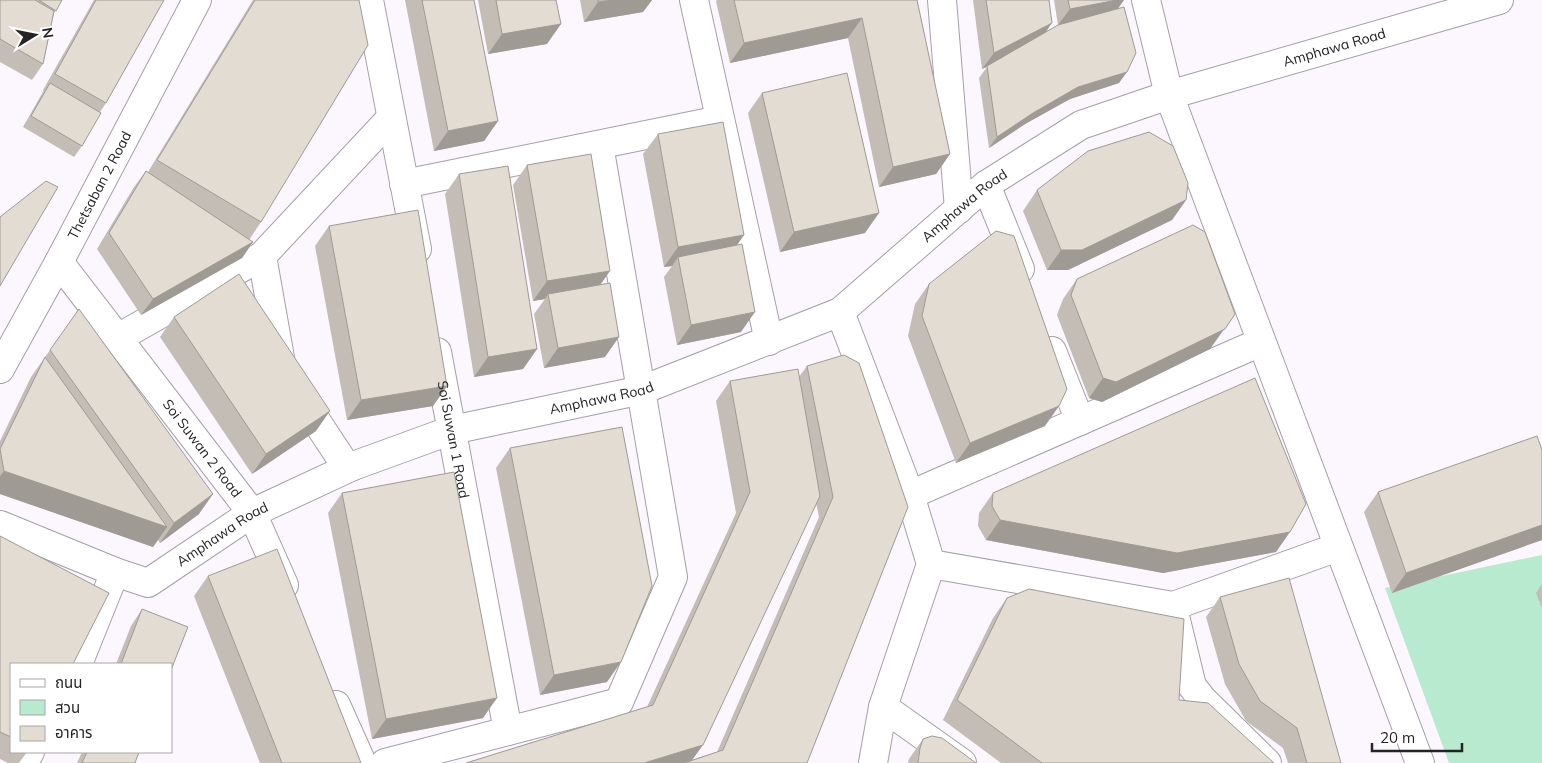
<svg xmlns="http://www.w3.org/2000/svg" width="1542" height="763" font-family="Mulish,'Noto Sans Thai',sans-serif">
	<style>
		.green { fill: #b7eace }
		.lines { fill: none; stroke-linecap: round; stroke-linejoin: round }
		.minor-casing { stroke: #a59fa8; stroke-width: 30 }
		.minor { stroke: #fff; stroke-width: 28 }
		.wall { fill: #c3bdb5; fill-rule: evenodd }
		.shaded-wall { fill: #9f9a94 }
		.building { fill: #e3dcd3; stroke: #9f9a94 }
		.labels { text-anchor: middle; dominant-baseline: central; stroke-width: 4.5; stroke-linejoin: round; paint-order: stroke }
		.street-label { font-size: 14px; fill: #252326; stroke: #fff }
	</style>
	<rect width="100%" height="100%" fill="#fcf7fe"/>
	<path class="green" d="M 1542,555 L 1542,763 L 1449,763 L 1385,588 Z"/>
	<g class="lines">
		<g class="minor-casing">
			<g id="minor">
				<path d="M 369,0 L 417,249"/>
				<path d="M 694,0 L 769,341"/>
				<path d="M 942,0 L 959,209"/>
				<path d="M 1146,0 L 1169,95 L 1420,763"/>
				<path d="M 404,184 L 720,120"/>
				<path d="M 986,185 L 1020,269"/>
				<path id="s1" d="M 59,262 L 252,513 L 284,585"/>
				<path d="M 840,312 L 910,495 L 931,564 L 883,707 L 873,763"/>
				<path d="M 118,338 L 262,256"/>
				<path d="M 1052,351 L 1080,421"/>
				<path id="s2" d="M 437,352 L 508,731"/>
				<path id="s3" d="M 0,369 L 59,262 L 197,0"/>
				<path d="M 353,466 L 344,463 L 282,369 L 262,256 L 391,118"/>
				<path d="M 910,495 L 1261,342"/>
				<path id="s4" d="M 0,525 L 115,572 L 148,583 L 252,513 L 353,466 L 452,430 L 642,390 L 840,312 L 986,185 L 1081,125 L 1169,95 L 1499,0"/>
				<path d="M 931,564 L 1173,606 L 1338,547"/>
				<path d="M 1174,612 L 1192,686 L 1202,699 L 1267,763"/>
				<path d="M 78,664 L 115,572"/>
				<path d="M 336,705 L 362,763"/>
				<path d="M 883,707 L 962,763"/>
				<path d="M 23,763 L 30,752"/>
				<path d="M 385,763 L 619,702 L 673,577 L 599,145"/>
			</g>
		</g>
		<use href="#minor" class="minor"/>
	</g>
	<path class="wall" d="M 0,0 L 62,0 L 54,13 L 43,64 L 32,80 L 0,62 Z
		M 94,0 L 164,0 L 106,103 L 100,112 L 82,146 L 74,157 L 23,127 L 44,90 L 43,90 Z
		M 253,0 L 359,0 L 261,222 L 249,240 L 253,242 L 242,258 L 141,315 L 97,249 L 134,187 L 146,171 L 148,172 Z
		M 405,0 L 474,0 L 498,121 L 484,141 L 434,151 Z
		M 478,0 L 556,0 L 547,44 L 488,54 Z
		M 580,0 L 652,0 L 643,12 L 584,22 Z
		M 717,0 L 917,0 L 950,154 L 936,174 L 879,187 L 848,38 L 730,63 L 716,1 Z
		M 973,0 L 1049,0 L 1045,32 L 1058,25 L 1054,0 L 1124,0 L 1118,8 L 1119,83 L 1070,99 L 1025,124 L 989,148 L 979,78 L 987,67 L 982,69 Z
		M 762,93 L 865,233 L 780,252 L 748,113 Z
		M 658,134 L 744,235 L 736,246 L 741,332 L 677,345 L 664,277 L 672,266 L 664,267 L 643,154 Z
		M 527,165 L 601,285 L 605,357 L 544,368 L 534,314 L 545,299 L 533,301 L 513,185 Z
		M 459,174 L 537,349 L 523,369 L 474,377 L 445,194 Z
		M 1037,190 L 1186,200 L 1172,220 L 1068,270 L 1047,270 L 1023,211 Z
		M 329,226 L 447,386 L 433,406 L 347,420 L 315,246 Z
		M 1077,279 L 1210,349 L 1102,402 L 1089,398 L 1057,315 L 1063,299 Z
		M 929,284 L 1045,426 L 956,463 L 908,336 L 915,304 Z
		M 174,317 L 316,431 L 252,474 L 160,337 Z
		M 50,350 L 199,514 L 160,543 L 158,540 L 153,547 L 0,494 L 0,441 L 31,377 Z
		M 859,363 L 807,763 L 466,763 L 647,707 L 736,513 L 716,401 L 730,381 L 799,377 L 807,366 ZM 816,503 L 819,517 L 717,752 L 692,760 Z
		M 510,448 L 607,682 L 540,695 L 496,468 Z
		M 1542,450 L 1542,540 L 1392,593 L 1364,512 L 1378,492 Z
		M 342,493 L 483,718 L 372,739 L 328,513 Z
		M 993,493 L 1276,552 L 1163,573 L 986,540 L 978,526 L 979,513 Z
		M 0,536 L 11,664 L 11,752 L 27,752 L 19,763 L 8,763 L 0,759 Z
		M 208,576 L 361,763 L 260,763 L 194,596 Z
		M 1542,584 L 1542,608 L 1536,593 Z
		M 1220,597 L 1341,763 L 1288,763 L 1283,748 L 1246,721 L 1225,684 L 1206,617 Z
		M 1007,598 L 1179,700 L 1274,763 L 1001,763 L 943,720 L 993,618 Z
		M 142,609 L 171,664 L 116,664 L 131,626 Z
		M 923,739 L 976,763 L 908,763 L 909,759 Z
		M 82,752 L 139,752 L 135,763 L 77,763 Z"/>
	<path class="shaded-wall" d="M 613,0 L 652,0 L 643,12 L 584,22 L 598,2 Z
		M 1117,0 L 1124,0 L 1114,14 L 1058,25 L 1070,9 Z
		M 862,18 L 848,38 L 730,63 L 744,43 Z
		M 1052,23 L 1041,39 L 982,69 L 994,53 Z
		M 561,24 L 547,44 L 488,54 L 502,34 Z
		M 1127,72 L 1119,83 L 1070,99 L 1025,124 L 989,148 L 997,137 L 1033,113 L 1078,87 Z
		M 498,121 L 484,141 L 434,151 L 448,131 Z
		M 950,154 L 936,174 L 879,187 L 893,167 Z
		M 1186,200 L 1172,220 L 1068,270 L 1047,270 L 1061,250 Z
		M 879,213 L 865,233 L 780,252 L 794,232 Z
		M 744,235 L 730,255 L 678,257 L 672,266 L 664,267 L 678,247 Z
		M 253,242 L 242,258 L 141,315 L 153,299 Z
		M 610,271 L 596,291 L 548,294 L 545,299 L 533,301 L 547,281 Z
		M 755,312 L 741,332 L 677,345 L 691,325 Z
		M 1235,314 L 1210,349 L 1102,402 L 1089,398 L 1103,378 Z
		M 619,337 L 605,357 L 544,368 L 558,348 Z
		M 537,349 L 523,369 L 474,377 L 488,357 Z
		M 447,386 L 433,406 L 347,420 L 361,400 Z
		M 1059,406 L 1045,426 L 956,463 L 970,443 Z
		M 330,411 L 316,431 L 252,474 L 266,454 Z
		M 4,471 L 167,527 L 153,547 L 0,494 L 0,476 Z
		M 213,494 L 199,514 L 160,543 L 174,523 Z
		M 1000,520 L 1290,532 L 1276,552 L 1163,573 L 986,540 Z
		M 1542,525 L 1542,540 L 1392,593 L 1406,573 Z
		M 621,662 L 607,682 L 540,695 L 554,675 Z
		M 497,698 L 483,718 L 372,739 L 386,719 Z
		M 703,745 L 690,763 L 644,763 Z"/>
	<path class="building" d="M 0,0 L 35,0 L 54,11 L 43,64 L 0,39 Z
		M 39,0 L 62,0 L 56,11 Z
		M 96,0 L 164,0 L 106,103 L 55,74 Z
		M 255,0 L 359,0 L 368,45 L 261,222 L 157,160 Z
		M 422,0 L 474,0 L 498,121 L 448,131 Z
		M 496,0 L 556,0 L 561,24 L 502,34 Z
		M 598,0 L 613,0 L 598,2 Z
		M 734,0 L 917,0 L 950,154 L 893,167 L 862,18 L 744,43 Z
		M 986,0 L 1049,0 L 1052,23 L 994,53 Z
		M 1068,0 L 1117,0 L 1070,9 Z
		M 1124,7 L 1136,53 L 1127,72 L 1078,87 L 1033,113 L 997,137 L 987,66 L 1058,25 Z
		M 847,73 L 879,213 L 794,232 L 762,93 Z
		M 50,83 L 101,113 L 82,146 L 31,116 Z
		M 723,122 L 744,235 L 678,247 L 658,134 Z
		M 1149,132 L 1173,146 L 1188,183 L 1186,200 L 1082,250 L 1061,250 L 1037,190 L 1088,151 Z
		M 591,154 L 610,271 L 547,281 L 527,165 Z
		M 508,166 L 537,349 L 488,357 L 459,174 Z
		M 146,171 L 253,242 L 153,299 L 109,233 Z
		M 46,181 L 58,187 L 0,286 L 0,217 Z
		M 418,210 L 447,386 L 361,400 L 329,226 Z
		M 1193,225 L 1205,232 L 1235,314 L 1225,329 L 1116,382 L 1103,378 L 1071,295 L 1077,279 Z
		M 996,231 L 1014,236 L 1067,389 L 1059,406 L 970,443 L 922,316 L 929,284 Z
		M 742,244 L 755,312 L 691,325 L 678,257 Z
		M 239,274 L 330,411 L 266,454 L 174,317 Z
		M 610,283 L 619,337 L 558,348 L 548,294 Z
		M 79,309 L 213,494 L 174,523 L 50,350 Z
		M 844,355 L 859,363 L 908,507 L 807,763 L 684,763 L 723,750 L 833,497 L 807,366 Z
		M 45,357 L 167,527 L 4,471 L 0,449 Z
		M 798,369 L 820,496 L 703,745 L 644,763 L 466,763 L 653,705 L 750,492 L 730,381 Z
		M 1255,378 L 1306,504 L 1290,532 L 1177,553 L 1000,520 L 992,506 L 993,493 Z
		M 622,427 L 652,586 L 621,662 L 554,675 L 510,448 Z
		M 1537,436 L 1542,450 L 1542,525 L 1406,573 L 1378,492 Z
		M 454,472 L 497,698 L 386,719 L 342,493 Z
		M 0,536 L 109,593 L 73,664 L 11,664 L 11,737 L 0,732 Z
		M 277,549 L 361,763 L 282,763 L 208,576 Z
		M 1289,578 L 1341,763 L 1307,763 L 1297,728 L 1260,701 L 1239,664 L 1220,597 Z
		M 1029,589 L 1184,619 L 1179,700 L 1208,703 L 1274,763 L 1042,763 L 957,700 L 1007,598 Z
		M 142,609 L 188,627 L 171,670 L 171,664 L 121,664 Z
		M 932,736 L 942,738 L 976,763 L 918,763 L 920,748 L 923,739 Z
		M 87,752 L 139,752 L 135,763 L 82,763 Z"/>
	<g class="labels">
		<g class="street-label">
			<text stroke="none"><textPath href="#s4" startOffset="1479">Amphawa Road</textPath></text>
			<text stroke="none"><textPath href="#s3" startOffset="209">Thetsaban 2 Road</textPath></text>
			<text stroke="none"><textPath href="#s4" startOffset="1072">Amphawa Road</textPath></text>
			<text stroke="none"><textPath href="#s4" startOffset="654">Amphawa Road</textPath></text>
			<text stroke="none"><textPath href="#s2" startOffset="89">Soi Suwan 1 Road</textPath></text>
			<text stroke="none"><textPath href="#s1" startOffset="235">Soi Suwan 2 Road</textPath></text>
			<text stroke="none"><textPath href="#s4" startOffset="248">Amphawa Road</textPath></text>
		</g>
	</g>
	<rect x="10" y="663" width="162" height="90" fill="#ffffff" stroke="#a8a7a8"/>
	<rect x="20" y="679" width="25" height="8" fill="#ffffff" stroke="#a8a7a8"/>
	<text x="55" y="688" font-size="15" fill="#252326">ถนน</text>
	<rect x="20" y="700" width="25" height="15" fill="#b7eace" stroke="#a8a7a8"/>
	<text x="55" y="713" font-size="15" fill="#252326">สวน</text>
	<rect x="20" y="726" width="25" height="15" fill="#e3dcd3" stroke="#a8a7a8"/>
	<text x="55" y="738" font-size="15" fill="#252326">อาคาร</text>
	<g transform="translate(35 35) rotate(80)" stroke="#ffffff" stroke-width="4" paint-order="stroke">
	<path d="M0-4L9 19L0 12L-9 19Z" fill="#252326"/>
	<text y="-8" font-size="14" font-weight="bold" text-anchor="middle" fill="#252326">N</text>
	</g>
	<path d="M1372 743v8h90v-8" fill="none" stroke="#252326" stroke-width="2.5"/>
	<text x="1380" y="743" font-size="15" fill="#252326" stroke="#ffffff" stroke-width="4" paint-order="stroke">20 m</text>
</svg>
